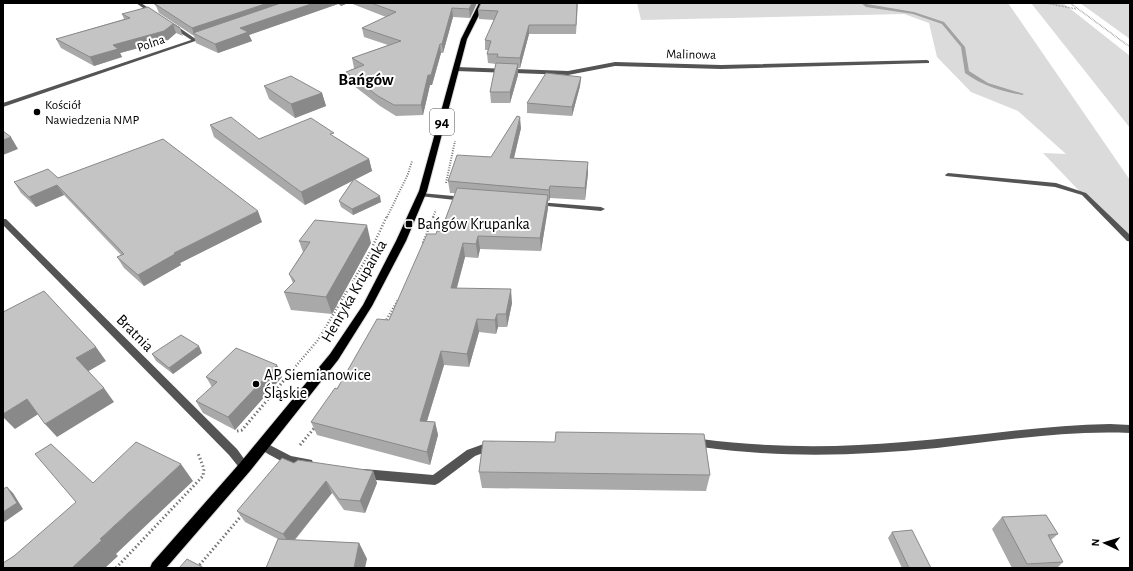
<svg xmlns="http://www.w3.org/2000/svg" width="1133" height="571" font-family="'Alegreya Sans',sans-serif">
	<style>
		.green { fill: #dbdbdb }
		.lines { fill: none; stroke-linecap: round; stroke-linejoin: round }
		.stream { fill: #a2a2a2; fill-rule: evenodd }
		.primary-casing { stroke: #dbdbdb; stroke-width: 2 }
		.path-far3 { stroke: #767676; stroke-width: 1.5; stroke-dasharray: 0.5 1; stroke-linecap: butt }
		.path-far2 { stroke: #767676; stroke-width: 2; stroke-dasharray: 1 1.5; stroke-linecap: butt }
		.path-far1 { stroke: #767676; stroke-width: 2.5; stroke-dasharray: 1 2; stroke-linecap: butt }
		.path { stroke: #767676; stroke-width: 3; stroke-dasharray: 1.5 2.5; stroke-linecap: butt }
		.service { fill: #545454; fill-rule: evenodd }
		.minor { fill: #545454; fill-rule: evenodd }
		.primary { fill: #000; fill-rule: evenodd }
		.wall { fill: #a9a9a9 }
		.shaded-wall { fill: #898989 }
		.building { fill: #c4c4c4; stroke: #898989 }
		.poi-dot { fill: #000; stroke: #fff; stroke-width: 1.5 }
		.labels { text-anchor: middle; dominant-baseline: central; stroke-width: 4; stroke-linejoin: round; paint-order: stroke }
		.far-street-label { font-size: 13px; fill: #000; stroke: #fff }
		.far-poi-label { font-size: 13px; fill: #000; stroke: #fff; text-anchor: start }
		.shield { fill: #fff; stroke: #4c4c4c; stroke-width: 1 }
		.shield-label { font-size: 15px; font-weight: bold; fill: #000 }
		.poi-label { font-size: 16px; fill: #000; stroke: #fff; text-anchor: start }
		.street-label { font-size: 16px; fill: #000; stroke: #fff }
		.far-district-label { font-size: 17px; font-weight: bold; fill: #000; stroke: #fff }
	</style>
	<rect width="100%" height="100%" fill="#fff"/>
	<path class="green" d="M 637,3 L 1008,3 L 1130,180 L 1130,244 L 1043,153 L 1066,154 L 1018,111 L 971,92 L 937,57 L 929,23 L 904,14 L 641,20 Z
		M 1031,3 L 1063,3 L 1130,56 L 1130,128 Z
		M 1080,3 L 1130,3 L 1130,39 Z"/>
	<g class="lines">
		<path class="stream" d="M 861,3 L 914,12 L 944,22 L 965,47 L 969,71 L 988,83 L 1024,94 L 1022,95 C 1001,91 983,86 965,73 L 961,47 L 942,24 L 913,14 L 866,7 Z"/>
		<g class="primary-casing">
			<path id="primary" d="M 479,3 L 485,3 L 467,39 L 427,191 L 406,241 L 372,306 L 338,360 L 250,471 L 166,568 L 150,568 L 152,563 L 240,463 L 330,354 L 363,305 L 396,241 L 419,191 L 461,39 Z"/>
		</g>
		<path class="path-far3" d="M 1046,3 L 1076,9
			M 1070,3 L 1130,47"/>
		<path class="path-far2" d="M 446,183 L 455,141
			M 387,217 L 408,174 L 412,161
			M 433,217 L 436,210"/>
		<path class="path-far1" d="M 423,243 L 434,216
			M 385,322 L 398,300
			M 290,373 L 318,340 L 368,256 L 387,216"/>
		<path class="path" d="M 237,431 L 242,430 L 291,372
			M 300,445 L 316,426
			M 116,568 L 203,476 L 204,469 L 198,453
			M 197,568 L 242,515"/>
		<path class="service" d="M 136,3 L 141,3 L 156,13 L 152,14 Z
			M 170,24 L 174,24 L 197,40 L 193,41 L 170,26 Z
			M 948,173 L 1056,183 L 1086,193 L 1130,235 L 1130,241 L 1127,241 L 1082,195 L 1055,187 L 946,176 L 945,175 Z
			M 421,193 L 464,197 L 467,199 L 464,201 L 419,196 L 418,195 Z
			M 538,202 L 601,207 L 605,209 L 601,211 L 536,205 L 535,204 Z
			M 1110,424 L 1130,425 L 1130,433 C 1065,430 1001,441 937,448 C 857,456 780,458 701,447 L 697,446 L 696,443 L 697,440 L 701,439 C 769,448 836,448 904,442 C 973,437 1041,425 1110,424 Z"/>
		<path class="minor" d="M 203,36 L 207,37 L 3,107 L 3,103 Z
			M 927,60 L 929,61 L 929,63 L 721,69 L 615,66 L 568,75 L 456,71 L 453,69 L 456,67 L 568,71 L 615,62 L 721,65 Z
			M 3,219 L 6,219 L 237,449 L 250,467 L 249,470 L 245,472 L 241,470 L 229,455 L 3,225 Z
			M 262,441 L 291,456 L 312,460 L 313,463 L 312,466 C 296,472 272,456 258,448 L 257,445 L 258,442 Z
			M 492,441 L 496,442 L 497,445 L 496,448 L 475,456 L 439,483 L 435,485 L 364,479 L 360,477 L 359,474 L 360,471 L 364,469 L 433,475 L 467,450 Z"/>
		<use href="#primary" class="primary"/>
	</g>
	<path class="wall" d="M 153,3 L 348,3 L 341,6 L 338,4 L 249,35 L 252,41 L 218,53 L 196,43 L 194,36 L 159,13 L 156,6 Z
		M 350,3 L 477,3 L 470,18 L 453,17 L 443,53 L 441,53 L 432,85 L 430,85 L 423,115 L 396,116 L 380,106 L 349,82 L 346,72 L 355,68 L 354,68 L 352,58 L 388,45 L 364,37 L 362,28 L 386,17 Z
		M 578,3 L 576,34 L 529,34 L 520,68 L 518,68 L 518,75 L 510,103 L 491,103 L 490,92 L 496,64 L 488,63 L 487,54 L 488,50 L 485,50 L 485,40 L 494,20 L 479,19 L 478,10 Z
		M 148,7 L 180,28 L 183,36 L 176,33 L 168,40 L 120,53 L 122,57 L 94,66 L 61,48 L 56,39 L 124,19 L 122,14 Z
		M 581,77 L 580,86 L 572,116 L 527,113 L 527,103 Z
		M 264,86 L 322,93 L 326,106 L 295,118 L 269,99 Z
		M 210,125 L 259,139 L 335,137 L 369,159 L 372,171 L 354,180 L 381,202 L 353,215 L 341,207 L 339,201 L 353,180 L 305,205 L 214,137 Z
		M 521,128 L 514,158 L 588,162 L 588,173 L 585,200 L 550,198 L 549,201 L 548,201 L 548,208 L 541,251 L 480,249 L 478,258 L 465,257 L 457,288 L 512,303 L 507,327 L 498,327 L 496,334 L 479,332 L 469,367 L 444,365 L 427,421 L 435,422 L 438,435 L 430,465 L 317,435 L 311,422 L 389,320 L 436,234 L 441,231 L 455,193 L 450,193 L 448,181 L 491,157 Z
		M 58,178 L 262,222 L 180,263 L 181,265 L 144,286 L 124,268 L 117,257 L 121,255 L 64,195 L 36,207 L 21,193 L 14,182 Z
		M 299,241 L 371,243 L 332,314 L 291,310 L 284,292 L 293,283 L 289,274 L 303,252 Z
		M 202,353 L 173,374 L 156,361 L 152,354 Z
		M 277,365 L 282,377 L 235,430 L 203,413 L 196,401 L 212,387 L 206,377 Z
		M 294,463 L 373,471 L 377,483 L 365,513 L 344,510 L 332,493 L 295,540 L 359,543 L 367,559 L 278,539 L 245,522 L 237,511 Z
		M 479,472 L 710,475 L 706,491 L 482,488 Z
		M 1002,517 L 1058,534 L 1051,540 L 1063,562 L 1057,568 L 1012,568 L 992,529 Z
		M 892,532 L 931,568 L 902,568 L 888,538 Z"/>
	<path class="shaded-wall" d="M 268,3 L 297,3 L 194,34 L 192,28 Z
		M 314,3 L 338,3 L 338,4 L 249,35 L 252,41 L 218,53 L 215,44 L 240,28 Z
		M 340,3 L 348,3 L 341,6 Z
		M 472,3 L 477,3 L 470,18 L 469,9 Z
		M 452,8 L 453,17 L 443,53 L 442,44 Z
		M 173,24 L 176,33 L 168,40 L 120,53 L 122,57 L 94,66 L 90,57 L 113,45 Z
		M 529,25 L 529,34 L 520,68 L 520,58 Z
		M 440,44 L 441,53 L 432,85 L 430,85 L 423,115 L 421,105 L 428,75 Z
		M 518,64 L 518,75 L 510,103 L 510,92 Z
		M 581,77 L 580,86 L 572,116 L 572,107 Z
		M 322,93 L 326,106 L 295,118 L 291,104 Z
		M 520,117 L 521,128 L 511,170 L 510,158 Z
		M 11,137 L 18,149 L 3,155 L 3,140 Z
		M 369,159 L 372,171 L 305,205 L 301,192 Z
		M 588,162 L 588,173 L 585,200 L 585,188 Z
		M 57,185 L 64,195 L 36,207 L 29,197 Z
		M 550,186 L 550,198 L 549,201 L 549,190 Z
		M 548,195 L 548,208 L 541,251 L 540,238 Z
		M 380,196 L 381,202 L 353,215 L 352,209 Z
		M 258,211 L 262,222 L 180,263 L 181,265 L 144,286 L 138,275 L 174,253 Z
		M 367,225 L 371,243 L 332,314 L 326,297 Z
		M 478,236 L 480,249 L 478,258 L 476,244 Z
		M 463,243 L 465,257 L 453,301 L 451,288 Z
		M 511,289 L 512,303 L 507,327 L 506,314 Z
		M 497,314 L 498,327 L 496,334 L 495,320 Z
		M 477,319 L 479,332 L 469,367 L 467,354 Z
		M 199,346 L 202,353 L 173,374 L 169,368 Z
		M 96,347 L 106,361 L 87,372 L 76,358 Z
		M 441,351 L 444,365 L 423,434 L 420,421 Z
		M 277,365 L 282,377 L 235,430 L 228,417 Z
		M 104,388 L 114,402 L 57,437 L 45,424 Z
		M 27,399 L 40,413 L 15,429 L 3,417 L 3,414 Z
		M 435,422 L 438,435 L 430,465 L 427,452 Z
		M 181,464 L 193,481 L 116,554 L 118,556 L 105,568 L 72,568 L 100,539 Z
		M 373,471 L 377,483 L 365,513 L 360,501 Z
		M 326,481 L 332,493 L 290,545 L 283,534 Z
		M 7,487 L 13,493 L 23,509 L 3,523 L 3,512 Z
		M 359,543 L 367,559 L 365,568 L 354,568 Z"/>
	<path class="building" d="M 159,3 L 268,3 L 192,28 L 155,4 Z
		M 281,3 L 314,3 L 240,28 L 248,32 L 215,44 L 193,33 Z
		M 371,3 L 472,3 L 469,9 L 452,8 L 442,44 L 440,44 L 431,75 L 428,75 L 421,105 L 394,105 L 378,96 L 346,72 L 364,65 L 352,58 L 401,41 L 362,28 L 396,12 Z
		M 481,3 L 577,3 L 576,25 L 529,25 L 520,58 L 497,57 L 498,54 L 487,54 L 491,41 L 485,40 L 498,11 L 478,10 Z
		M 148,7 L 180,28 L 173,24 L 164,31 L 113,45 L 118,49 L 90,57 L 56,39 L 130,18 L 122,14 Z
		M 496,63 L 518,64 L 510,92 L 490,92 Z
		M 546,73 L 581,77 L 572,107 L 527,103 Z
		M 291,76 L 322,93 L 291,104 L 264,86 Z
		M 517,116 L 520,117 L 510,158 L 588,162 L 585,188 L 550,186 L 549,190 L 448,181 L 457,155 L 491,157 Z
		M 231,117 L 259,139 L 311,118 L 334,133 L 330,134 L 369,159 L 301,192 L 210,125 Z
		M 3,131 L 11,137 L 3,140 Z
		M 163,139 L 258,211 L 174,253 L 175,254 L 138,275 L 117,257 L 124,254 L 57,185 L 29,197 L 14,182 L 48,169 L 58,178 Z
		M 354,179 L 380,196 L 352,209 L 339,201 Z
		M 457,188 L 548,195 L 540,238 L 478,236 L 476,244 L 463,243 L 451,288 L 511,289 L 506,314 L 497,314 L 495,320 L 477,319 L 467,354 L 441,351 L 420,421 L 435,422 L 427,452 L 311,422 L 335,388 L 337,389 L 377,319 L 389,320 L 427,234 L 436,234 L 437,231 L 441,231 Z
		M 315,220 L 367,225 L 326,297 L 284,292 L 295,281 L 289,274 L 310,242 L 299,241 Z
		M 44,291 L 96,347 L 76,358 L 104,388 L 45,424 L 27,399 L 3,414 L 3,312 Z
		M 181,335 L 199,346 L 169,368 L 152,354 Z
		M 236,348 L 277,365 L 228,417 L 196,401 L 217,382 L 206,377 Z
		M 556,432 L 704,434 L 710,475 L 479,472 L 483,441 L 555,442 Z
		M 136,442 L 181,464 L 100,539 L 102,540 L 72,568 L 3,568 L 3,563 L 14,556 L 76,502 L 35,454 L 51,444 L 93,483 Z
		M 282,458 L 294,463 L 298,460 L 373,471 L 360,501 L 339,499 L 326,481 L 283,534 L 237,511 Z
		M 7,487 L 17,503 L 3,512 L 3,489 Z
		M 1046,515 L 1058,534 L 1048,535 L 1063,562 L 1027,564 L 1002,517 Z
		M 912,530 L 931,568 L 909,568 L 892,532 Z
		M 278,539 L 359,543 L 354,568 L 266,568 Z
		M 187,559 L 204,568 L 179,568 Z"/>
	<g class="poi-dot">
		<circle cx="37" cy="112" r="4"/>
		<rect x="405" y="220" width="8" height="8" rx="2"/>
		<circle cx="256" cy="384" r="4"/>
	</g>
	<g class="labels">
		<g class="far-street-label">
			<text transform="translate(151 44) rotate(-19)">Polna</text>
			<text transform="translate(691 55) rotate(1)">Malinowa</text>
		</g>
		<g class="far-poi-label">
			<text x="45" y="105">Kościół<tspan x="45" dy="15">Nawiedzenia NMP</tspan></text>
		</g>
		<rect class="shield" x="430" y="109" width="24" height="26" rx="3"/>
		<g class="shield-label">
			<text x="442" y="122">94</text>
		</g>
		<g class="poi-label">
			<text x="417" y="224">Bańgów Krupanka</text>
			<text x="264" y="375">AP Siemianowice<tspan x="264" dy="18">Śląskie</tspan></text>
		</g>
		<g class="street-label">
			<text transform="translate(354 291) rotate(-60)">Henryka Krupanka</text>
			<text transform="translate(135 333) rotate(45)">Bratnia</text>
		</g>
		<g class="far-district-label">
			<text x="366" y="79">Bańgów</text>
		</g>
	</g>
	<rect width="1133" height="571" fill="none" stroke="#000000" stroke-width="8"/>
	<g transform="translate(1105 543) rotate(274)" stroke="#ffffff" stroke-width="3" paint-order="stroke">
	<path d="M0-3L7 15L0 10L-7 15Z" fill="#000000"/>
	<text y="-6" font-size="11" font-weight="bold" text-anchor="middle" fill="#000000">N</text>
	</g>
</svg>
